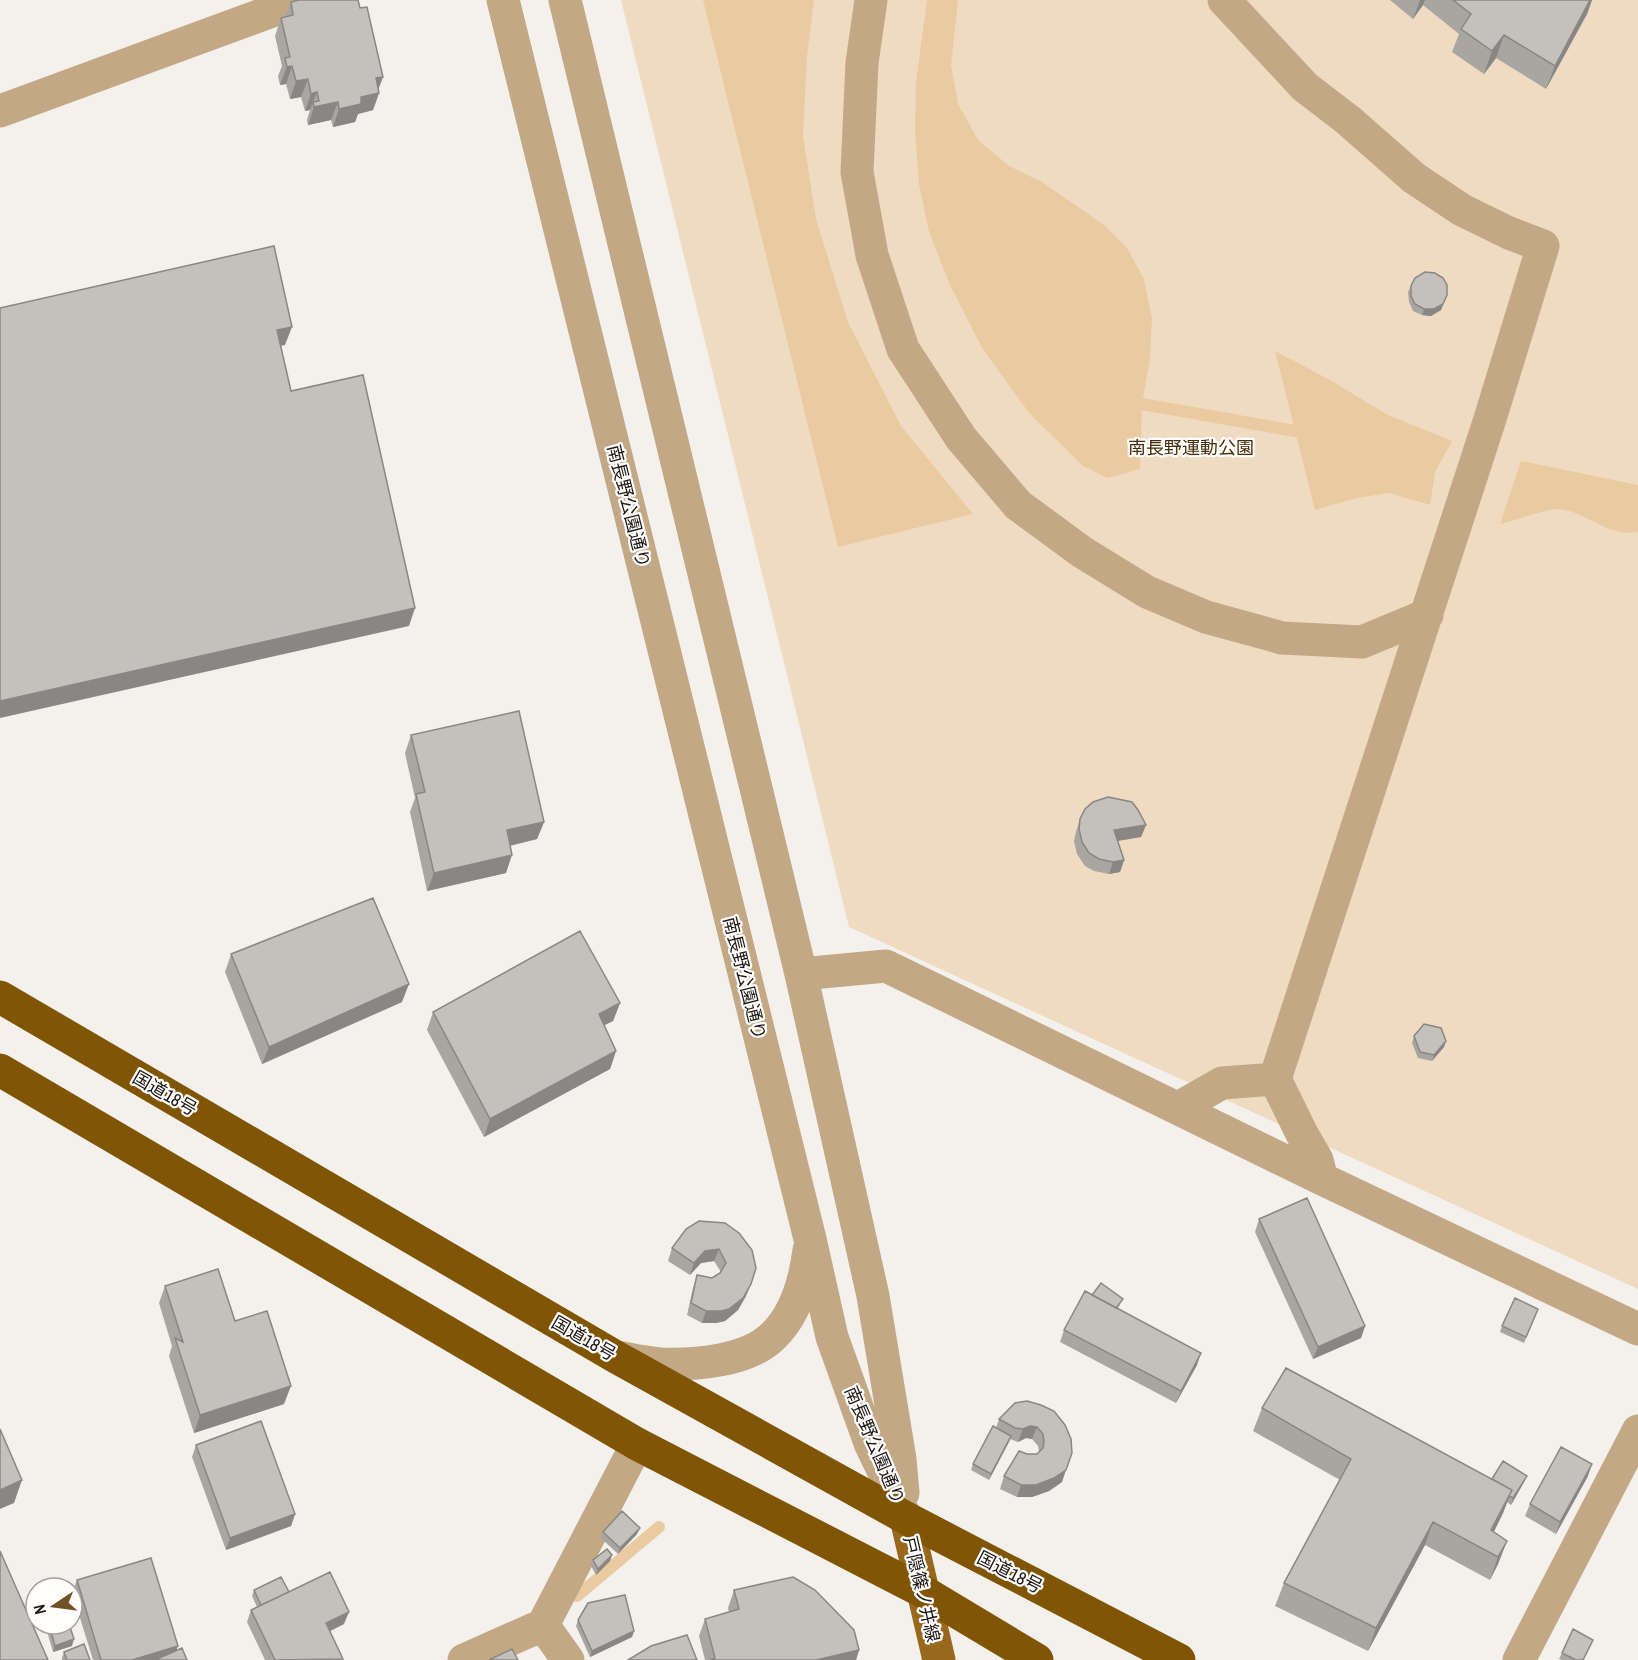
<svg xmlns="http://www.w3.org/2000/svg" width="1638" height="1660" font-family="'Archivo Narrow','Noto Sans JP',sans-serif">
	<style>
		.green { fill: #efdbc1 }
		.water { fill: #eacba1 }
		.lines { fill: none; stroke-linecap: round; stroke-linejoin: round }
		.stream { stroke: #eacba1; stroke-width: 12 }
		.minor { stroke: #c2a885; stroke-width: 33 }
		.major { stroke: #98691c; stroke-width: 33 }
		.highway { stroke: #805606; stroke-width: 33 }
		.wall { fill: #a9a6a2 }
		.shaded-wall { fill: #898784 }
		.building { fill: #c4c1bc; stroke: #898784; stroke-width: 1.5 }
		.labels { text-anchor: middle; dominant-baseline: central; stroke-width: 4.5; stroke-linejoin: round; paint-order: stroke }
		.park-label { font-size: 18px; fill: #442e0c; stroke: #fffefd }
		.street-label { font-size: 18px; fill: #181715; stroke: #fffefd }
	</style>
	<rect width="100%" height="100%" fill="#f4f1ec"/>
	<path class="green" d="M 621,0 L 1638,0 L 1638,1289 L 849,927 Z"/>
	<path class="water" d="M 703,0 L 814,0 L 807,57 L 803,136 L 816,219 L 848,322 L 901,426 L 973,514 L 838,547 Z
		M 927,0 L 958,0 L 951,65 L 958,104 L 978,140 L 1009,166 L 1042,182 L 1104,225 L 1127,248 L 1144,279 L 1152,319 L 1150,358 L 1142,404 L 1140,469 L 1108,478 L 1083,466 L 1030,414 L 982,348 L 950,285 L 929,232 L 919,184 L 915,129 L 916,82 Z
		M 1275,351 L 1332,381 L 1386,414 L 1452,441 L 1435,472 L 1430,505 L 1389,493 L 1357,498 L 1315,510 Z
		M 1521,461 L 1638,485 L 1638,532 C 1606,537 1588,512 1559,509 C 1549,508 1513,521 1500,524 Z"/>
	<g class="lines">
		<path class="stream" d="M 1142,404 L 1295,431
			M 577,1596 L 659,1527"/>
		<path class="minor" d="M 503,0 L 810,1239 L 832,1337 L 870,1443 L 906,1518
			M 565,0 L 801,974 L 873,1296 L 900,1459 L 903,1493
			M 871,0 L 862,63 L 857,172 L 872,255 L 903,349 L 961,438 L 1018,505 L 1082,552 L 1147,592 L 1206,617 L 1282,638 L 1362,642 L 1427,615
			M 1224,0 L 1305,87 L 1348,120 L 1414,178 L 1462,210 L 1509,233 L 1543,246 L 1489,422 L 1275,1079
			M 0,111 L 302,0
			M 801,974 L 886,966 L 1322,1179 L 1638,1329
			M 1178,1108 L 1222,1083 L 1275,1079 L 1302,1134 L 1317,1160 L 1322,1179
			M 617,1357 C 632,1360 647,1363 662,1364 C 696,1365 747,1361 772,1337 C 796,1315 805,1281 809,1250
			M 543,1625 L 568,1660
			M 464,1660 L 543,1625 L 637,1444
			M 1519,1660 L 1638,1431"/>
		<path class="major" d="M 906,1518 L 939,1660"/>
		<path class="highway" d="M 0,997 L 616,1357 L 906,1518 L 1179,1660
			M 0,1070 L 637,1444 L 922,1591 L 1037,1660"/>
	</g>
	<path class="wall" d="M 1390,0 L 1592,0 L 1587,14 L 1546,89 L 1496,58 L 1484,74 L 1452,52 L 1459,34 L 1423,5 L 1413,19 Z
		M 291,2 L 360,8 L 383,77 L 378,89 L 379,93 L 373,110 L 358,114 L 355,122 L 333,127 L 331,120 L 308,125 L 307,120 L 310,110 L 305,111 L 301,97 L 290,99 L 286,84 L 280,85 L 278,76 L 282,66 L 275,36 L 281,18 L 285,17 Z
		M 1411,286 L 1447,295 L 1441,310 L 1431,316 L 1422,315 L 1413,311 L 1409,302 L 1408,292 Z
		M 411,735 L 544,822 L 537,839 L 510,846 L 506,873 L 427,891 L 410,812 L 415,798 L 405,753 Z
		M 1080,819 L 1146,825 L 1141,837 L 1118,841 L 1124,860 L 1120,872 L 1109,874 L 1094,871 L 1085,866 L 1077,854 L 1074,841 L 1076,832 Z
		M 231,954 L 402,1002 L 262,1064 L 225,972 Z
		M 620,1003 L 613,1021 L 604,1025 L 616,1051 L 610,1069 L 484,1137 L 427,1030 L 433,1012 Z
		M 1414,1036 L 1444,1047 L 1432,1061 L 1418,1058 L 1412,1043 Z
		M 1259,1219 L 1365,1326 L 1361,1338 L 1313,1359 L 1255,1232 Z
		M 725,1223 L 746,1296 L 738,1310 L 725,1321 L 716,1323 L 702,1323 L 687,1315 L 693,1288 L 697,1275 L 712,1278 L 721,1272 L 714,1261 L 701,1263 L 690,1275 L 668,1261 L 672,1248 Z
		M 165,1286 L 235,1321 L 284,1404 L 194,1433 L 169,1356 L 172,1346 L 159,1303 Z
		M 1092,1295 L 1120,1305 L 1117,1309 L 1197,1365 L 1176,1403 L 1060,1342 L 1064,1330 Z
		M 1536,1315 L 1524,1343 L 1500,1332 L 1502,1326 Z
		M 1041,1405 L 1062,1482 L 1049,1491 L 1032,1497 L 1017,1497 L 1000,1489 L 1004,1476 L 1027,1454 L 1037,1454 L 1039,1451 L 1038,1446 L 1032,1439 L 1026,1438 L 1018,1442 L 1010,1439 L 989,1480 L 971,1470 L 973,1464 L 996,1428 L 999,1419 Z
		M 1262,1408 L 1492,1479 L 1524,1482 L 1511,1505 L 1507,1502 L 1503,1513 L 1494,1532 L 1507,1541 L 1498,1564 L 1490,1580 L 1425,1545 L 1368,1651 L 1275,1606 L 1284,1583 L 1340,1480 L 1253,1431 Z
		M 196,1445 L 295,1514 L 291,1526 L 226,1550 L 192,1457 Z
		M 1588,1476 L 1556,1534 L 1525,1516 L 1530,1504 Z
		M 603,1532 L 637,1534 L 618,1554 L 601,1538 Z
		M 612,1555 L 610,1561 L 596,1575 L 591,1566 L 593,1560 Z
		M 77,1580 L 177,1650 L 187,1660 L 93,1660 L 72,1592 Z
		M 254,1590 L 289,1592 L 344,1624 L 330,1631 L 343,1660 L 265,1660 L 247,1622 L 251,1610 L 257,1607 L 252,1596 Z
		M 734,1590 L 859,1650 L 856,1660 L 705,1660 L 699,1636 L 705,1619 L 729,1612 L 728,1608 Z
		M 578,1620 L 634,1631 L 632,1637 L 590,1657 L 576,1626 Z
		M 45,1624 L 69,1624 L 72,1646 L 53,1652 Z
		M 1593,1640 L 1583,1660 L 1562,1660 L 1559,1659 L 1562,1653 Z
		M 64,1652 L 90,1660 L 62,1660 L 62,1658 Z"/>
	<path class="shaded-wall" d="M 1420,0 L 1425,0 L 1423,5 L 1413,19 Z
		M 1590,0 L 1592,0 L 1587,14 L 1546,89 L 1555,66 Z
		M 1504,35 L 1496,58 L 1484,74 L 1492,51 Z
		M 292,66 L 286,84 L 280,85 L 287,67 Z
		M 383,77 L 377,93 L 379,93 L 373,110 L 358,114 L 355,122 L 333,127 L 339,109 L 361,97 L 376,78 Z
		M 308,79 L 301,97 L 290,99 L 296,81 Z
		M 317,92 L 310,110 L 305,111 L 311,94 Z
		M 338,102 L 331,120 L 308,125 L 314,107 Z
		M 1447,295 L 1441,310 L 1431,316 L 1422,315 L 1424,309 Z
		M 292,327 L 285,345 L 271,348 L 277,330 Z
		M 415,608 L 409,626 L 0,718 L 0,701 Z
		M 544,822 L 537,839 L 500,848 L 507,830 Z
		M 1146,825 L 1141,837 L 1110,842 L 1114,830 Z
		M 512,855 L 506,873 L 427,891 L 434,873 Z
		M 1124,860 L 1120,872 L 1109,874 L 1113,862 Z
		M 409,984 L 402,1002 L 262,1064 L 269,1047 Z
		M 620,1003 L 613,1021 L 593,1031 L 599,1014 Z
		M 1446,1041 L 1444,1047 L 1432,1061 L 1434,1055 Z
		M 616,1051 L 610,1069 L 484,1137 L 490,1119 Z
		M 719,1249 L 714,1261 L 701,1263 L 690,1275 L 694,1263 L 705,1251 Z
		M 751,1284 L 746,1296 L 738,1310 L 725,1321 L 716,1323 L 702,1323 L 706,1311 Z
		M 1365,1326 L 1361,1338 L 1313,1359 L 1318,1347 Z
		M 1201,1353 L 1197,1365 L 1176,1403 L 1181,1391 Z
		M 291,1386 L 284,1404 L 194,1433 L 200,1415 Z
		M 1030,1426 L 1037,1427 L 1032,1439 L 1026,1438 L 1018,1442 L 1023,1429 Z
		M 1011,1436 L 1009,1442 L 989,1480 L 991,1474 Z
		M 1592,1464 L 1588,1476 L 1556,1534 L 1560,1522 Z
		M 1066,1470 L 1062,1482 L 1049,1491 L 1032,1497 L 1017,1497 L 1021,1485 Z
		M 1527,1476 L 1524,1482 L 1511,1505 L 1513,1498 Z
		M 22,1480 L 14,1503 L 0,1509 L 0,1490 Z
		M 1512,1490 L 1503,1513 L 1485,1549 L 1491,1530 Z
		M 295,1514 L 291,1526 L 226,1550 L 230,1538 Z
		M 1433,1522 L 1425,1545 L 1368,1651 L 1376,1628 Z
		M 640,1528 L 637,1534 L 618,1554 L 620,1548 Z
		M 1507,1541 L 1498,1564 L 1490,1580 L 1498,1557 Z
		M 612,1555 L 610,1561 L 596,1575 L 598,1569 Z
		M 349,1612 L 344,1624 L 322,1635 L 326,1623 Z
		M 634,1631 L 632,1637 L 590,1657 L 592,1651 Z
		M 74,1639 L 72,1646 L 53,1652 L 55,1646 Z
		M 178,1646 L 174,1658 L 168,1660 L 132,1660 Z
		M 859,1650 L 856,1660 L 816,1660 Z"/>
	<path class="building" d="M 299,0 L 358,0 L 360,8 L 367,7 L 383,77 L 376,78 L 379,93 L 361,97 L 361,104 L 339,109 L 338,102 L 314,107 L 313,102 L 319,101 L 317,92 L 311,94 L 308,79 L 296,81 L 292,66 L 287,67 L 285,58 L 290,57 L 281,18 L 293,15 L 291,2 Z
		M 1453,0 L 1590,0 L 1555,66 L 1504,35 L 1492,51 L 1461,29 L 1471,14 Z
		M 274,246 L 292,327 L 277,330 L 291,391 L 363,375 L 415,608 L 0,701 L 0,308 Z
		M 1425,272 L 1435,273 L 1443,278 L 1447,285 L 1447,295 L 1443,304 L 1434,309 L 1424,309 L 1415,304 L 1411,296 L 1411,286 L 1415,278 Z
		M 519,711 L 544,822 L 507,830 L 512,855 L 434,873 L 416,794 L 425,792 L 411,735 Z
		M 1108,797 L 1132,802 L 1138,810 L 1146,825 L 1114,830 L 1124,860 L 1113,862 L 1099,859 L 1089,853 L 1082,842 L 1079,829 L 1080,819 L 1085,809 L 1093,802 Z
		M 373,898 L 409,984 L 269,1047 L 231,954 Z
		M 580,931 L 620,1003 L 599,1014 L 616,1051 L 490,1119 L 433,1012 Z
		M 1424,1024 L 1441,1028 L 1446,1041 L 1434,1055 L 1420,1052 L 1414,1036 Z
		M 1307,1198 L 1365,1326 L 1318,1347 L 1259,1219 Z
		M 699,1221 L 725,1223 L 739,1233 L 752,1250 L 756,1268 L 751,1284 L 743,1298 L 729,1309 L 721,1311 L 706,1311 L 691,1303 L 697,1275 L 712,1278 L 720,1273 L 726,1263 L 719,1249 L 705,1251 L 694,1263 L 672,1248 L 686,1229 Z
		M 218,1269 L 235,1321 L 267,1311 L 291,1386 L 200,1415 L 175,1338 L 183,1342 L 165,1286 Z
		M 1101,1283 L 1123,1299 L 1116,1308 L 1092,1295 Z
		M 1085,1291 L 1201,1353 L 1181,1391 L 1064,1330 Z
		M 1515,1298 L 1538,1309 L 1526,1337 L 1502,1326 Z
		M 1286,1368 L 1512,1490 L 1491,1530 L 1507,1541 L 1498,1557 L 1433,1522 L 1376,1628 L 1284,1583 L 1351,1459 L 1262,1408 Z
		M 1027,1401 L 1041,1405 L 1054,1411 L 1065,1425 L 1071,1439 L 1072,1453 L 1066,1470 L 1054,1478 L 1036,1485 L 1021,1485 L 1004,1476 L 1019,1451 L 1027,1454 L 1037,1454 L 1043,1448 L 1044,1442 L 1043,1434 L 1037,1427 L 1030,1426 L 1023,1429 L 1015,1428 L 999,1419 L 1015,1403 Z
		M 261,1421 L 295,1514 L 230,1538 L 196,1445 Z
		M 993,1426 L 1011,1436 L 991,1474 L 973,1464 Z
		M 0,1429 L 22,1480 L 0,1490 Z
		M 1561,1447 L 1592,1464 L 1560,1522 L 1530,1504 Z
		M 1503,1461 L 1527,1476 L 1513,1498 L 1509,1496 L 1512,1490 L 1492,1479 Z
		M 622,1511 L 640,1528 L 620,1548 L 603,1532 Z
		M 607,1549 L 612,1555 L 598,1569 L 593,1560 Z
		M 0,1551 L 48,1660 L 0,1660 Z
		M 151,1558 L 178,1646 L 132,1660 L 101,1660 L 77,1580 Z
		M 330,1572 L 349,1612 L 326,1623 L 343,1659 L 275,1660 L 251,1610 Z
		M 281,1577 L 289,1592 L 261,1605 L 254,1590 Z
		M 793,1577 L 815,1590 L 854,1630 L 859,1650 L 816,1660 L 711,1660 L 715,1658 L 705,1619 L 739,1609 L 734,1590 Z
		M 57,1584 L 58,1588 L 44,1588 Z
		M 625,1595 L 634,1631 L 592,1651 L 578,1620 L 588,1603 Z
		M 49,1624 L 69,1624 L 74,1639 L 55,1646 Z
		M 1573,1629 L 1593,1640 L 1583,1660 L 1576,1660 L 1562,1653 Z
		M 687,1635 L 697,1660 L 628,1660 L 651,1646 Z
		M 84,1644 L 90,1660 L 67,1660 L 64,1652 Z
		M 182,1648 L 187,1660 L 155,1660 Z
		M 512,1649 L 518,1660 L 489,1660 Z"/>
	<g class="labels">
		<g class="park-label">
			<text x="1191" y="447">南長野運動公園</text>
		</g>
		<g class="street-label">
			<text transform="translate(629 506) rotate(76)">南長野公園通り</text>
			<text transform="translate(745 978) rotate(76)">南長野公園通り</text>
			<text transform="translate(165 1093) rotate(30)">国道18号</text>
			<text transform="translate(584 1338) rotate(30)">国道18号</text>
			<text transform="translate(875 1445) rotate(67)">南長野公園通り</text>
			<text transform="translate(1010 1572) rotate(27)">国道18号</text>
			<text transform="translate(922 1589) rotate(77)">戸隠篠ノ井線</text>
		</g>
	</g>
	<g transform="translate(54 1606) rotate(257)"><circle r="28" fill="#fffefd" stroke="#a3a2a0" stroke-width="1.5"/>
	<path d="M0-4.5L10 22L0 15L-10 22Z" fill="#705226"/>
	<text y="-9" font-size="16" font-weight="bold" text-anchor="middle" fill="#181715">N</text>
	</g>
</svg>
